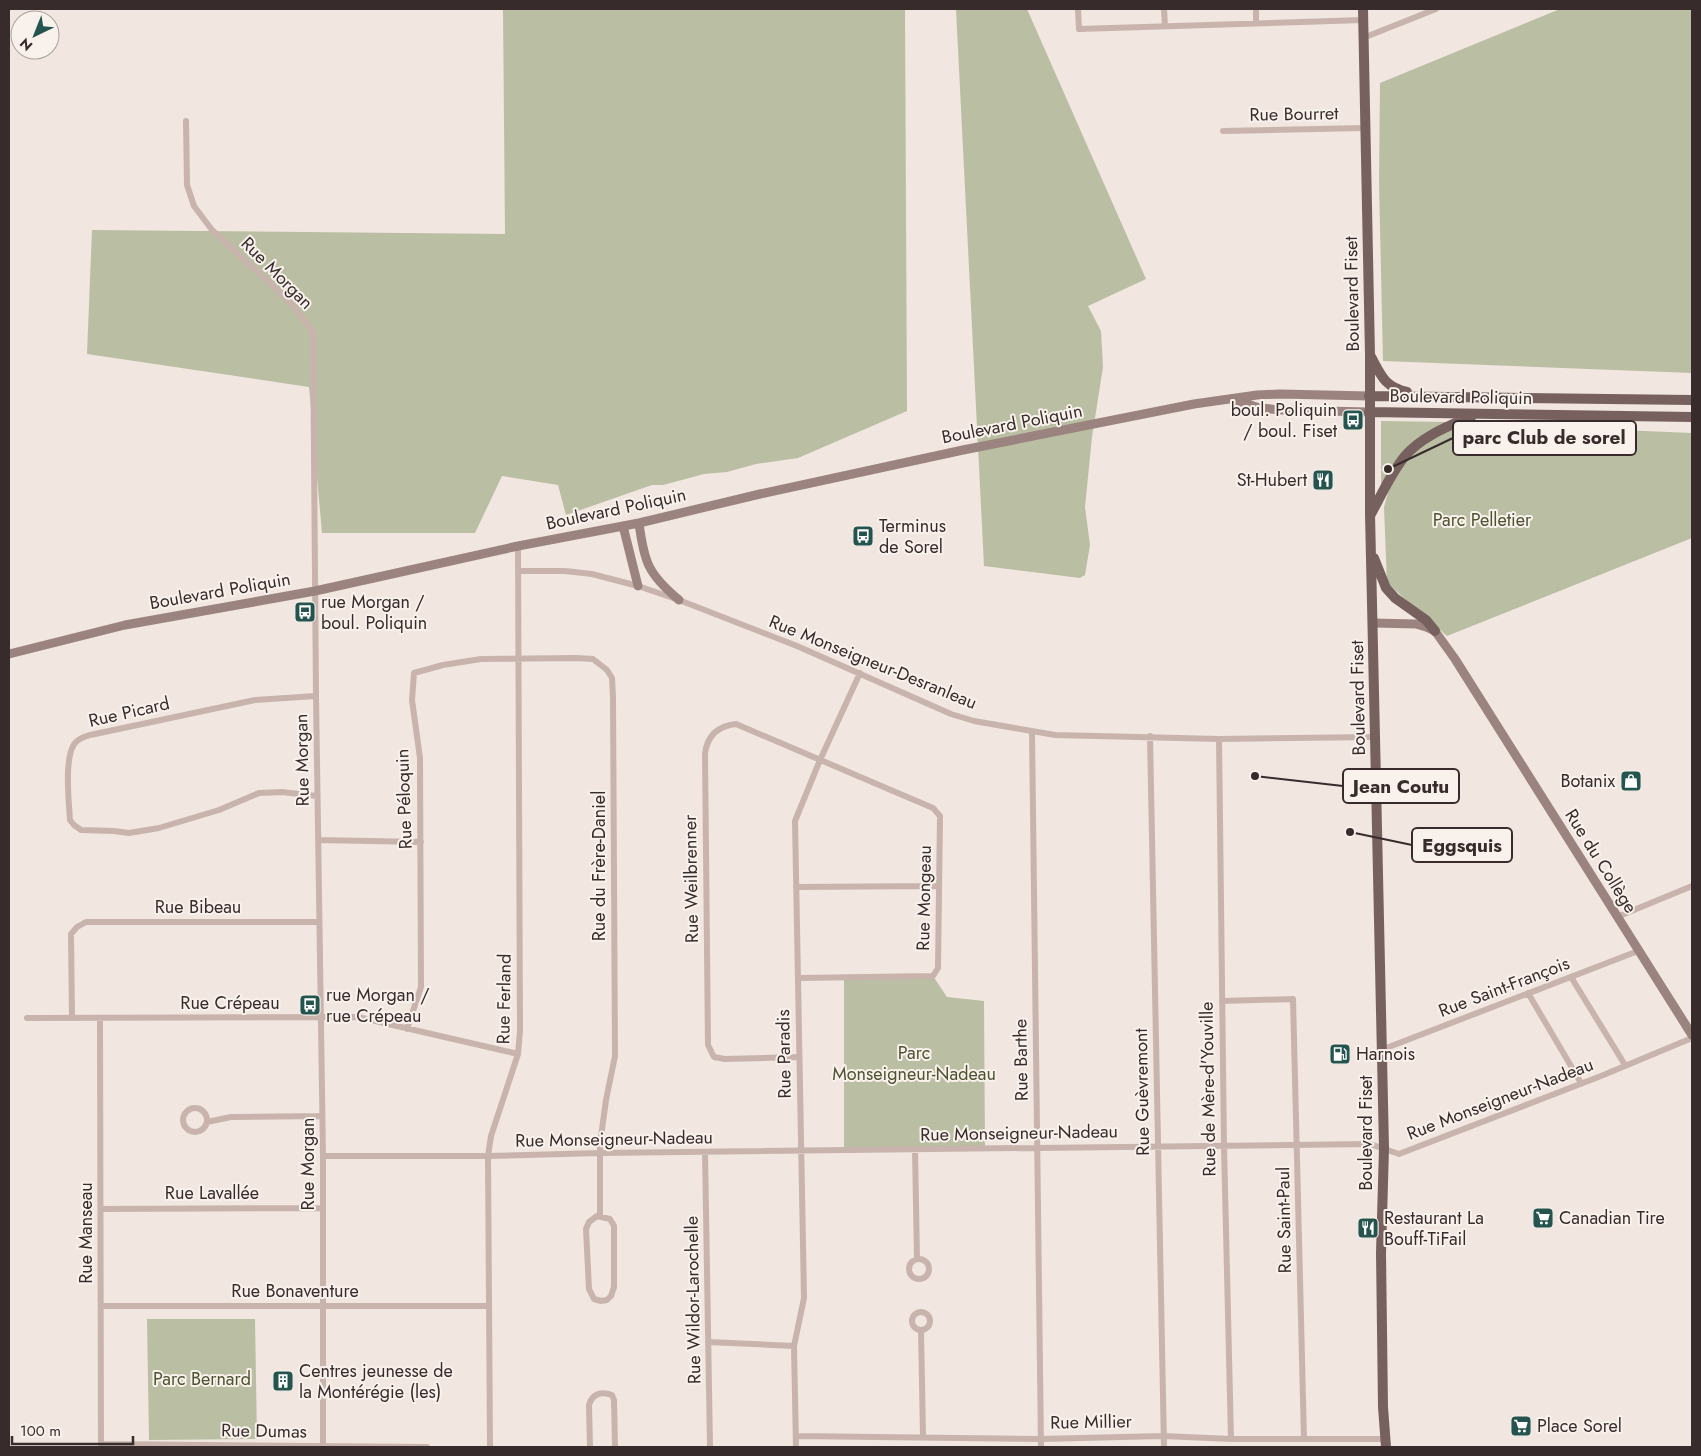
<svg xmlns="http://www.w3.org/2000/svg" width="1701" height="1456" font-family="Jost,sans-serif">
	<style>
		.green { fill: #babea2 }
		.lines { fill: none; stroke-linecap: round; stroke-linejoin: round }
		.street { stroke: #c8b4ad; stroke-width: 6 }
		.secondary { stroke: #9b847f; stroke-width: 9 }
		.primary { stroke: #77615e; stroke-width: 10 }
		.labels { text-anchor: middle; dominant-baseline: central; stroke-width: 4; stroke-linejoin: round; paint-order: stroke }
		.street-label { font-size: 18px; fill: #372c2b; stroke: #f9f1ec }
		.poi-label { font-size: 18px; fill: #372c2b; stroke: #f9f1ec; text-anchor: start }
		.park-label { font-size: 18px; fill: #4d5331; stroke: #f9f1ec }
		.leader { fill: none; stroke: #372c2b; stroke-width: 2 }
		.callout-dot { fill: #372c2b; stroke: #f9f1ec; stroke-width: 2 }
		.callout { fill: #f9f1ec; stroke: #372c2b; stroke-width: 2 }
		.callout-label { font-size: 19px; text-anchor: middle; font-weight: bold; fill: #372c2b }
	</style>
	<rect width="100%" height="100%" fill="#f1e6e0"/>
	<path class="green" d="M 503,9 L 905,9 L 907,411 L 798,458 L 756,464 L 727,472 L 704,474 L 663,485 L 652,485 L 566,515 L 558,485 L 502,476 L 475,533 L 322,533 L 309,387 L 87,354 L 92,230 L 505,234 Z
		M 956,9 L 1027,9 L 1146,279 L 1088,306 L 1101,331 L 1103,367 L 1092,437 L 1085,507 L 1090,545 L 1085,575 L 1080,578 L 984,566 Z
		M 1560,9 L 1692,9 L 1692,373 L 1383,361 L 1379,182 L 1380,83 Z
		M 1381,421 L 1448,422 L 1408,448 L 1381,489 Z
		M 1478,424 L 1692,433 L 1692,538 L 1447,636 L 1387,583 L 1384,507 L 1392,479 L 1408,456 L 1428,440 L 1452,428 Z
		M 933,976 L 947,997 L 984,1001 L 985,1149 L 844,1150 L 844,977 Z
		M 147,1319 L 255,1319 L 257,1439 L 149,1440 Z"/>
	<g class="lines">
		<path class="street" d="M 1078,9 L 1079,29 L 1363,20
			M 1164,9 L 1165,26
			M 1256,9 L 1256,23
			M 1363,38 L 1436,9
			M 186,121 L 187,185 L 194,206 L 212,230 L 290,302 L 313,332 L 316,696 L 323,1156 L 323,1447
			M 1223,131 L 1365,128
			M 518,571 L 565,571 L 592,574 L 638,586 L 679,600 L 797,646 L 951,714 L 974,721 L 1055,735 L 1219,739 L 1375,737
			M 316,696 L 255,700 L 95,734 C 89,735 82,737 77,741 C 63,752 69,803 70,820 L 74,825 L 81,830 L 114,831 L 129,833 L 159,828 L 219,810 L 259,793 L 282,792 L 317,796
			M 1032,732 L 1041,1447
			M 1150,736 L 1164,1447
			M 1219,739 L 1224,1146 L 1231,1439
			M 318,840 L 421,842
			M 796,887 L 939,886
			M 1617,917 L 1692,886
			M 1571,977 L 1625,1065
			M 798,978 L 933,976 L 938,968 L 940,816 L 933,808 L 736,724 C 718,726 707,736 705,754 L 708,1045 L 714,1057 L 725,1059 L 799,1057
			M 1528,993 L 1581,1083
			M 1222,1001 L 1293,999 L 1304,1439
			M 27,1018 L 358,1017 L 518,1054
			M 72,1018 L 71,934 L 77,927 L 86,922 L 319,922
			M 100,1019 L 101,1447
			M 407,1029 L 421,987 L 420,758 L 412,700 L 414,673 L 443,665 L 481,659 L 576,658 L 593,659 L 607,670 L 612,678 L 613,697 L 615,1056 L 606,1100 L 600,1144 L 600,1216
			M 1381,1050 L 1638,951
			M183 1120a12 12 0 1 1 24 0a12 12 0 1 1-24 0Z
			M 207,1122 L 231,1117 L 322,1116
			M 915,1149 L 917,1259
			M 705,1152 L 710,1447
			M 323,1156 L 488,1156 L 600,1153 L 1370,1144 L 1399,1154 L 1601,1076 L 1692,1038
			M 101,1209 L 323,1208
			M 597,1216 L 610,1219 L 614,1226 L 614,1287 L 611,1296 L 607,1300 L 601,1301 L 594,1299 L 589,1289 L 586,1229 L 589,1222 Z
			M909 1269a10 10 0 1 1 20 0a10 10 0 1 1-20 0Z
			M 101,1306 L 489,1306
			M912 1321a9 9 0 1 1 18 0a9 9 0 1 1-18 0Z
			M 921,1330 L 923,1437
			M 708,1342 L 794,1346
			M 796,1436 L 1041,1439 L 1163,1436 L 1231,1439 L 1386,1439
			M 101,1444 L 427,1447
			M 490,1447 L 488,1156 L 491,1136 L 518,1054 L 520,1031 L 518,546
			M 590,1447 L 589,1405 C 592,1394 601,1391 612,1395 L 614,1400 L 615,1447
			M 796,1447 L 794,1346 L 804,1298 L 795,821 L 820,760 L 860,673"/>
		<path class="secondary" d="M 1234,400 L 1260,408 L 1281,410 L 1369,412
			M 639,523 C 644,562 648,574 679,600
			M 623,526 L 638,586
			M 1373,623 L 1416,624 L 1426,627 L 1435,631 L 1455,659 L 1692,1035
			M 9,654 L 125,625 L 315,591 L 518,546 L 639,523 L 760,494 L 963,450 L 1194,404 L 1257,395 L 1280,394 L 1369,396"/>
		<path class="primary" d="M 1363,9 L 1370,355 L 1370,514 L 1375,737 L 1384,1148 L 1381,1253 L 1383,1407 L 1386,1447
			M 1370,355 C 1381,375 1384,387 1407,392
			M 1369,396 L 1692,400
			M 1369,412 L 1692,417
			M 1371,514 C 1382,494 1391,473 1405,456 C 1422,436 1449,426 1472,416
			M 1374,558 L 1386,588 L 1395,598 L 1426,620 L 1435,631"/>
	</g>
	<defs>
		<g id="bus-square" transform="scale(1.125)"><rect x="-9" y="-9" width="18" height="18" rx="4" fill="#25544e" stroke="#f9f1ec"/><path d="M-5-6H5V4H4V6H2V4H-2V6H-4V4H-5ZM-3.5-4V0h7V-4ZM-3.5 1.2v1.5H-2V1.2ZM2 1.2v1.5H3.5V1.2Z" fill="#fff"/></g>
		<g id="restaurant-square" transform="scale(1.125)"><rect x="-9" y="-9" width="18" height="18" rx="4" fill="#25544e" stroke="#f9f1ec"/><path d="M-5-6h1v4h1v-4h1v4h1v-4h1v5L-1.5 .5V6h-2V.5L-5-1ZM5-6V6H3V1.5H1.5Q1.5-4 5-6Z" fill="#fff"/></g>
		<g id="shop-square" transform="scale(1.125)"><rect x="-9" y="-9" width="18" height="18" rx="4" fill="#25544e" stroke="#f9f1ec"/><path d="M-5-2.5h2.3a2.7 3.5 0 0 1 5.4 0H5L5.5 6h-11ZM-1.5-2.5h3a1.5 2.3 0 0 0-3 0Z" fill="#fff"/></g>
		<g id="fuel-square" transform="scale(1.125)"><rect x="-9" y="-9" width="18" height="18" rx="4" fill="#25544e" stroke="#f9f1ec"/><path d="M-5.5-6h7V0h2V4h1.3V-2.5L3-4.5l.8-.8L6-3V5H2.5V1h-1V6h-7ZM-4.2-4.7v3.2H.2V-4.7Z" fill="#fff"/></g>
		<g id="supermarket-square" transform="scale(1.125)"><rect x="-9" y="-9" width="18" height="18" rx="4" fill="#25544e" stroke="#f9f1ec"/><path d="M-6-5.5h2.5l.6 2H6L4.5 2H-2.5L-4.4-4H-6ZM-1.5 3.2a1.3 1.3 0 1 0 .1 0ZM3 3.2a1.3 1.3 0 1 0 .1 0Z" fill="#fff"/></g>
		<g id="building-square" transform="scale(1.125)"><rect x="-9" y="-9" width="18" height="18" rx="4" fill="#25544e" stroke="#f9f1ec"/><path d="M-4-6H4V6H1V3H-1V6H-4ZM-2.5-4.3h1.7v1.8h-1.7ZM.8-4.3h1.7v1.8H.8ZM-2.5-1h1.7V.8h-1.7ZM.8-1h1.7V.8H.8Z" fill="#fff"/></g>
	</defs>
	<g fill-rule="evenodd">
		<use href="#bus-square" x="1353" y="420"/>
		<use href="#restaurant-square" x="1323" y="480"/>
		<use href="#bus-square" x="863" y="536"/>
		<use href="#bus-square" x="305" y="612"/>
		<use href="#shop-square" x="1631" y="781"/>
		<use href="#bus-square" x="310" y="1005"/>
		<use href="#fuel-square" x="1340" y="1054"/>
		<use href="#supermarket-square" x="1543" y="1218"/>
		<use href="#restaurant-square" x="1368" y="1228"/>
		<use href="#building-square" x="283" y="1381"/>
		<use href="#supermarket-square" x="1521" y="1426"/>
	</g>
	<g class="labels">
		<g class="street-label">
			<text transform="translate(1294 114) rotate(-1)">Rue Bourret</text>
			<text transform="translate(277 273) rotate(45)">Rue Morgan</text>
			<text transform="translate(1352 294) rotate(-91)">Boulevard Fiset</text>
			<text transform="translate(1461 397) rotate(1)">Boulevard Poliquin</text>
			<text transform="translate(1012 424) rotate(-11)">Boulevard Poliquin</text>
			<text transform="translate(616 509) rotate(-12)">Boulevard Poliquin</text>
			<text transform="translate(220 591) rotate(-10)">Boulevard Poliquin</text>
			<text transform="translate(873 662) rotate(22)">Rue Monseigneur-Desranleau</text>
			<text transform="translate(1358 698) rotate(-91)">Boulevard Fiset</text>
			<text transform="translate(129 712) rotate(-13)">Rue Picard</text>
			<text transform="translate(302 760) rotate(-91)">Rue Morgan</text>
			<text transform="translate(404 799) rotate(-92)">Rue Péloquin</text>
			<text transform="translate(1601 861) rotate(58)">Rue du Collège</text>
			<text transform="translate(599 866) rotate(-90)">Rue du Frère-Daniel</text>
			<text transform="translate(691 879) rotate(-91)">Rue Weilbrenner</text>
			<text transform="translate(924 898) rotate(-89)">Rue Mongeau</text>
			<text x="198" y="907">Rue Bibeau</text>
			<text transform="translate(1504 987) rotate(-21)">Rue Saint-François</text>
			<text transform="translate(504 999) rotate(-89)">Rue Ferland</text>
			<text x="230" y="1003">Rue Crépeau</text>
			<text transform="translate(784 1054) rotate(-91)">Rue Paradis</text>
			<text transform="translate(1021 1060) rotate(-91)">Rue Barthe</text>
			<text transform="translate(1208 1089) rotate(-91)">Rue de Mère-d'Youville</text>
			<text transform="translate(1142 1092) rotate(-91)">Rue Guèvremont</text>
			<text transform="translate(1500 1099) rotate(-21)">Rue Monseigneur-Nadeau</text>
			<text transform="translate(1019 1133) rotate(-1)">Rue Monseigneur-Nadeau</text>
			<text transform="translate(1366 1133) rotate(-90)">Boulevard Fiset</text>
			<text transform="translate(614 1139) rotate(-1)">Rue Monseigneur-Nadeau</text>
			<text transform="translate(308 1164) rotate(-90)">Rue Morgan</text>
			<text x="212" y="1193">Rue Lavallée</text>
			<text transform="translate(1284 1220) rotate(-91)">Rue Saint-Paul</text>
			<text transform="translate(86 1233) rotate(-90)">Rue Manseau</text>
			<text x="295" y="1291">Rue Bonaventure</text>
			<text transform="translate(693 1300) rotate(-91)">Rue Wildor-Larochelle</text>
			<text transform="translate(1091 1422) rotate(-1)">Rue Millier</text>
			<text transform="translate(264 1431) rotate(1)">Rue Dumas</text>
		</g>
		<g class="poi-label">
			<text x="1337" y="410" text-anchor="end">boul. Poliquin<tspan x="1337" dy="21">/ boul. Fiset</tspan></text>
			<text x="1307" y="480" text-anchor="end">St-Hubert</text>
			<text x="879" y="526">Terminus<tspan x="879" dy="21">de Sorel</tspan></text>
			<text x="321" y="602">rue Morgan /<tspan x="321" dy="21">boul. Poliquin</tspan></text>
			<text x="1615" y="781" text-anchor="end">Botanix</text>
			<text x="326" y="995">rue Morgan /<tspan x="326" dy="21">rue Crépeau</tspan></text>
			<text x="1356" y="1054">Harnois</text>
			<text x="1384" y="1218">Restaurant La<tspan x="1384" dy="21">Bouff-TiFail</tspan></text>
			<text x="1559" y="1218">Canadian Tire</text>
			<text x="299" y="1371">Centres jeunesse de<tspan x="299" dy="21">la Montérégie (les)</tspan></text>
			<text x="1537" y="1426">Place Sorel</text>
		</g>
		<g class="park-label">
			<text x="1482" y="520">Parc Pelletier</text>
			<text x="914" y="1053">Parc<tspan x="914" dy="21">Monseigneur-Nadeau</tspan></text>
			<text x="202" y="1379">Parc Bernard</text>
		</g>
	</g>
	<path class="leader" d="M1388 469L1453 438M1255 776L1343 786M1350 832L1412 845"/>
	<g class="callout-dot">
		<circle cx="1388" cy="469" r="5"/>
		<circle cx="1255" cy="776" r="5"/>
		<circle cx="1350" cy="832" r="5"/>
	</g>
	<g class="callout">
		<rect x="1453" y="421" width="183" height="34" rx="5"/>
		<rect x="1343" y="769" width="116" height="34" rx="5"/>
		<rect x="1412" y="828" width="100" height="34" rx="5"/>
	</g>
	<g class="callout-label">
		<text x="1544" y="444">parc Club de sorel</text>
		<text x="1401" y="793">Jean Coutu</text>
		<text x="1462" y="852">Eggsquis</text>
	</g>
	<rect width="1701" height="1456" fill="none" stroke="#372c2b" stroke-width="20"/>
	<g transform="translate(35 35) rotate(223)"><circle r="24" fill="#f9f1ec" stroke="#aba29f"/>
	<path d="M0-4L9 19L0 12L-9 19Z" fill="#25544e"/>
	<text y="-8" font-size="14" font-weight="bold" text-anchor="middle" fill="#372c2b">N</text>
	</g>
	<path d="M12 1436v8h121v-8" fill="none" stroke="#372c2b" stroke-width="2.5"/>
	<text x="20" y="1436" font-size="15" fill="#372c2b" stroke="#f9f1ec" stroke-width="4" paint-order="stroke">100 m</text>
</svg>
